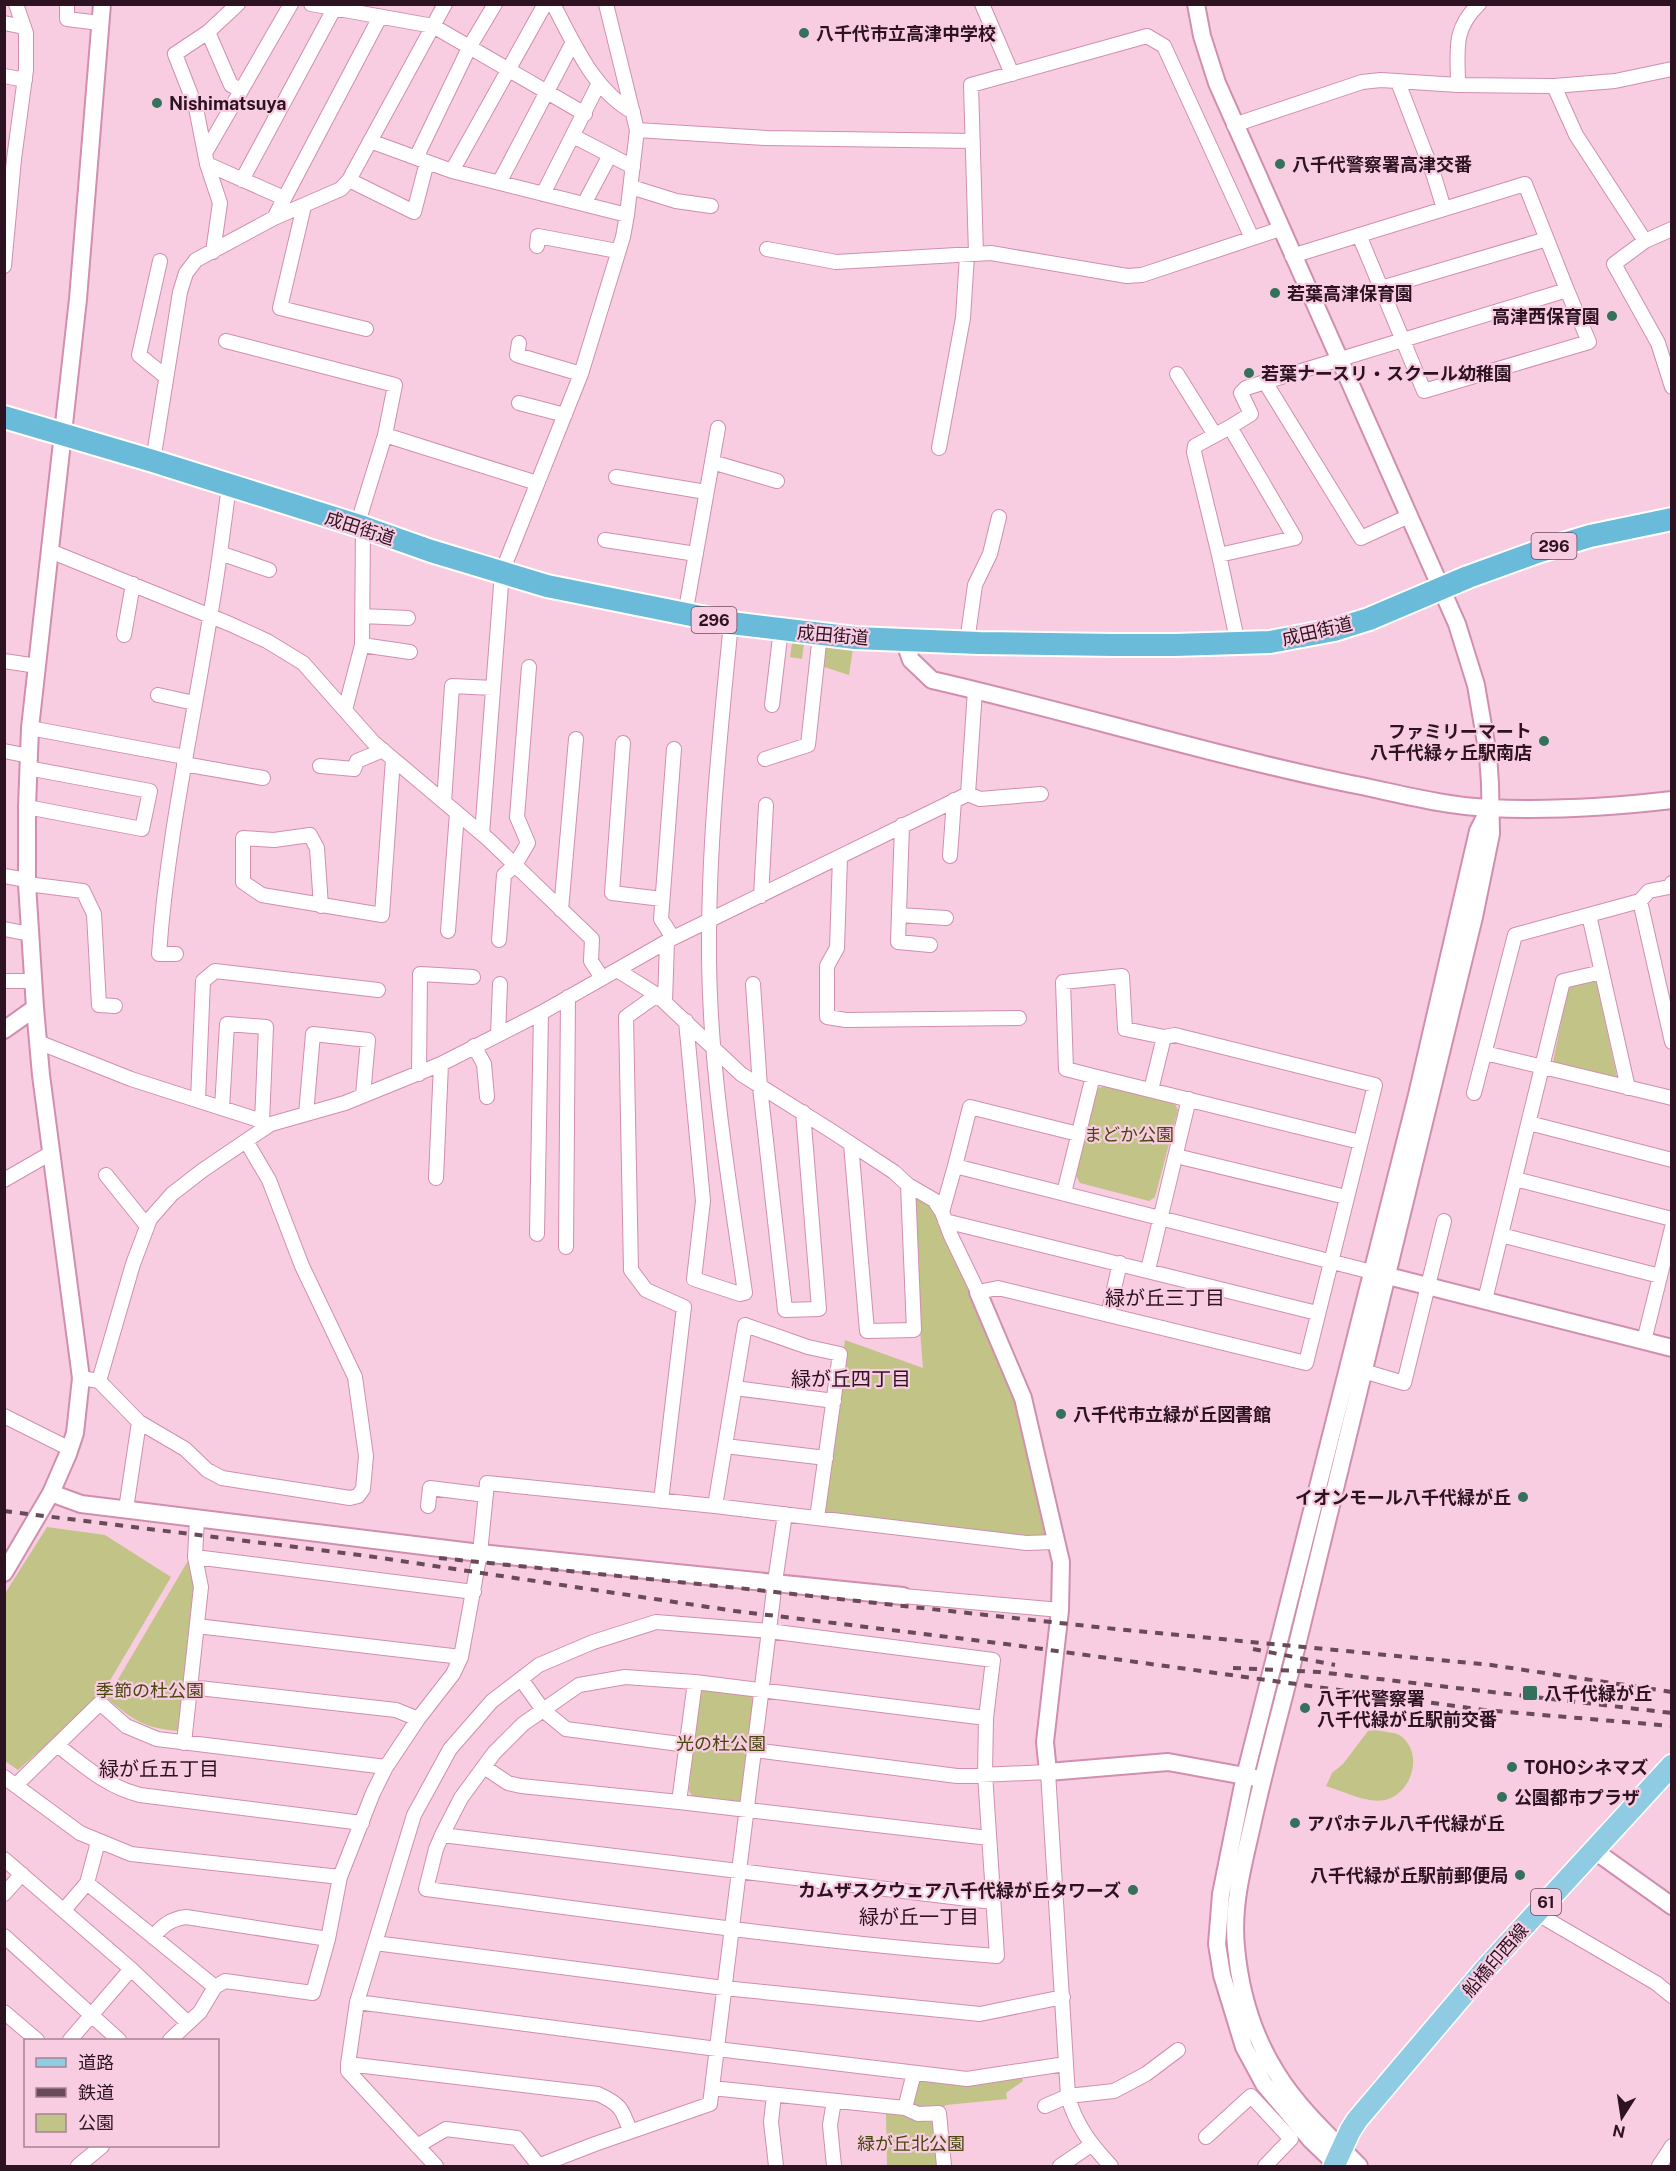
<svg xmlns="http://www.w3.org/2000/svg" width="1676" height="2171" font-family="'Public Sans','Noto Sans JP',sans-serif">
	<style>
		.green { fill: #c2c387 }
		.lines { fill: none; stroke-linecap: round; stroke-linejoin: round }
		.minor-casing { stroke: #d18eaf; stroke-width: 16 }
		.tertiary-casing { stroke: #d18eaf; stroke-width: 20 }
		.primary-casing { stroke: #fff; stroke-width: 24 }
		.trunk-casing { stroke: #fff; stroke-width: 26 }
		.minor { stroke: #fff; stroke-width: 14 }
		.tertiary { stroke: #fff; stroke-width: 16 }
		.primary { stroke: #8fcbe3; stroke-width: 21 }
		.trunk { stroke: #6abada; stroke-width: 22 }
		.rail { stroke: #694a59; stroke-width: 4; stroke-dasharray: 8 8; stroke-linecap: butt }
		.poi-dot { fill: #34705b; stroke: #f8cde1; stroke-width: 2 }
		.labels { text-anchor: middle; dominant-baseline: central; stroke-width: 4.5; stroke-linejoin: round; paint-order: stroke }
		.shield { fill: #f8cde1; stroke: #6a4b5b; stroke-width: 1.5 }
		.shield-label { font-size: 16px; font-weight: bold; fill: #2d1321 }
		.poi-label { font-size: 18px; font-weight: bold; fill: #2d1321; stroke: #f8cde1; text-anchor: start }
		.street-label { font-size: 18px; fill: #2d1321; stroke: #f8cde1 }
		.park-label { font-size: 18px; fill: #48470e; stroke: #f8cde1 }
		.neighbourhood-label { font-size: 20px; fill: #2d1321; stroke: #f8cde1 }
	</style>
	<rect width="100%" height="100%" fill="#f8cde1"/>
	<path class="green" d="M 792,643 L 804,643 L 802,659 L 790,657 Z
		M 824,646 L 853,648 L 849,675 L 818,665 Z
		M 1596,980 L 1617,1077 L 1553,1062 L 1568,987 Z
		M 1107,1086 L 1174,1102 L 1178,1110 L 1155,1197 L 1149,1201 L 1080,1183 L 1076,1176 L 1097,1088 Z
		M 919,1197 L 932,1206 L 951,1236 L 1023,1398 L 1056,1542 L 817,1518 L 845,1340 L 923,1368 L 914,1255 L 913,1199 Z
		M 47,1527 L 105,1535 L 171,1577 L 101,1696 L 18,1770 L 5,1761 L 4,1595 Z
		M 189,1559 L 195,1592 L 179,1731 C 144,1728 134,1721 107,1698 Z
		M 702,1688 L 751,1692 L 754,1697 L 743,1800 L 735,1803 L 693,1799 L 689,1790 L 699,1693 Z
		M 1376,1730 C 1383,1732 1397,1732 1402,1737 C 1424,1755 1411,1794 1385,1800 C 1367,1804 1343,1791 1326,1786 L 1332,1773 L 1343,1764 L 1368,1731 Z
		M 1021,2072 L 1023,2081 L 1006,2093 L 1007,2099 L 946,2105 L 940,2110 L 907,2107 L 916,2075 Z
		M 886,2114 L 904,2114 L 912,2119 L 928,2118 L 934,2123 L 938,2166 L 887,2166 Z"/>
	<g class="lines">
		<g class="minor-casing">
			<path id="minor" d="M 67,4 L 67,19 L 100,23
				M 311,4 L 433,26 L 585,114
				M 553,4 C 574,43 593,90 633,112
				M 982,4 L 1012,74
				M 4,23 L 24,27
				M 208,32 L 231,85 L 241,90
				M 4,76 L 25,80
				M 1398,82 L 1434,176 L 1444,209
				M 1458,85 C 1458,50 1452,30 1479,4
				M 1554,86 L 1576,135 L 1645,241 L 1672,229
				M 1234,125 L 1362,82 L 1381,80 L 1458,85 L 1554,86 L 1615,81 L 1672,69
				M 637,130 L 766,138 L 973,141
				M 573,136 L 633,167
				M 370,141 L 452,171 L 627,215
				M 205,153 L 291,4
				M 416,158 L 470,46 L 495,4
				M 207,164 L 284,198
				M 452,171 L 545,4
				M 242,180 L 334,9
				M 349,180 L 414,212 L 427,162
				M 499,183 L 573,42
				M 631,187 L 676,201 L 711,206
				M 543,194 L 599,83
				M 584,204 L 610,155
				M 304,206 L 280,308 L 366,329
				M 274,218 L 380,17
				M 1359,235 L 1424,391 L 1589,342 L 1567,290
				M 1645,241 L 1614,264 L 1658,343 L 1672,387
				M 537,246 L 538,236 L 617,251
				M 767,249 L 836,262 L 991,253 L 1127,276 L 1142,275 L 1280,229
				M 213,252 L 220,203 L 207,164 L 196,108 L 175,54 L 208,32 L 238,4
				M 976,254 L 971,85 L 1147,36 L 1164,46 L 1252,238
				M 1292,256 L 1525,184 L 1567,290 L 1265,382 L 1361,538 L 1409,516
				M 160,261 L 139,355 L 166,377
				M 4,266 L 14,159 L 26,70 L 26,33 L 16,4
				M 1381,288 L 1547,239
				M 226,341 L 395,385 L 385,435 L 357,526
				M 519,343 L 517,355 L 581,374
				M 1177,374 L 1215,435
				M 519,403 L 565,415
				M 1230,427 L 1295,538 L 1219,555 L 1194,452 L 1195,446 Z
				M 1230,427 L 1251,414 L 1241,393 L 1246,388 L 1265,382
				M 385,435 L 537,483
				M 939,448 L 963,318 L 967,255
				M 153,461 L 180,292 L 186,273 L 196,260 L 274,218 L 341,189 L 349,180 L 445,4
				M 712,462 L 777,481
				M 616,477 L 706,492
				M 605,540 L 696,554
				M 50,551 L 230,624 L 267,641 L 303,663 L 373,742 L 488,839 L 592,939 L 591,961 L 602,978
				M 220,553 L 269,570
				M 1219,555 L 1238,644
				M 685,615 L 718,428
				M 362,616 L 408,618
				M 124,635 L 133,584
				M 967,642 L 975,585 L 990,554 L 999,517
				M 362,645 L 410,652
				M 4,661 L 37,666
				M 158,695 L 194,703
				M 772,705 L 781,629
				M 345,710 L 362,645 L 363,527
				M 30,728 L 185,757
				M 623,743 L 612,893 L 662,899
				M 4,751 L 29,756
				M 765,759 L 808,745 L 820,634
				M 184,764 L 263,778
				M 320,766 L 354,769 L 357,761 L 383,750
				M 968,794 L 980,799 L 1041,794
				M 444,802 L 452,686 L 493,688
				M 27,807 L 142,829 L 150,791 L 28,768
				M 902,825 L 898,942 L 930,945
				M 482,834 L 502,572 L 581,374 L 623,237 L 627,215 L 637,130 L 606,4
				M 950,856 L 954,800
				M 840,857 L 837,948 L 827,966 L 827,1017 L 846,1020 L 1019,1018
				M 4,876 L 27,880
				M 27,884 L 83,891 L 94,914 L 99,1005 L 115,1006
				M 761,896 L 766,805
				M 1640,901 L 1649,891 L 1669,887 L 1672,883
				M 321,906 L 317,848 L 310,835 L 274,840 L 243,838 L 243,882 L 262,895 L 382,915 L 393,759
				M 561,910 L 576,739
				M 899,915 L 946,918
				M 1589,915 L 1628,1088
				M 4,929 L 30,934
				M 448,931 L 457,813
				M 673,938 L 661,919 L 674,749
				M 499,940 L 504,875 L 515,865 L 528,843 L 517,817 L 529,667
				M 176,954 L 159,954 C 167,840 192,729 210,617 C 218,573 223,530 229,486
				M 617,970 L 657,995 L 741,1074 L 833,1132 L 894,1172 L 908,1185 L 934,1200 L 942,1212 L 951,1236 L 978,1292 L 998,1288 L 1306,1363 L 1375,1085 L 1175,1035 L 1164,1037 L 1125,1029 L 1122,976 L 1063,982 L 1066,1069 L 1093,1076 L 1064,1193
				M 4,981 L 33,981
				M 753,984 L 760,1087 L 785,1310 L 819,1309 L 803,1112
				M 657,995 L 626,1017 L 631,1270 L 646,1290 L 684,1307 L 661,1501
				M 665,1002 L 667,941
				M 686,1021 L 703,1201 L 694,1279 L 740,1294 L 745,1293 C 729,1181 710,1071 709,958 C 708,846 720,734 731,623
				M 498,1035 L 500,984
				M 38,1042 L 131,1079 L 271,1124
				M 474,1046 L 484,1064 L 487,1097
				M 1485,1053 L 1672,1098
				M 419,1074 L 420,974 L 473,977
				M 1093,1076 L 1360,1142
				M 1151,1090 L 1164,1037
				M 1474,1093 L 1515,935 L 1640,901 L 1672,1042
				M 198,1100 L 203,981 L 215,971 L 378,990
				M 222,1108 L 227,1024 L 266,1027 L 262,1122
				M 306,1114 L 313,1034 L 368,1040 L 363,1095
				M 1529,1123 L 1672,1160
				M 851,1144 L 867,1331 L 914,1330 L 908,1185
				M 1176,1156 L 1346,1197
				M 955,1166 L 970,1107 L 1078,1134
				M 106,1175 L 147,1226
				M 436,1178 L 441,1064
				M 1515,1179 L 1672,1219
				M 4,1180 L 51,1153
				M 942,1212 L 955,1166 L 1372,1272
				M 945,1221 L 1317,1313
				M 537,1234 L 541,1013
				M 1501,1235 L 1660,1276
				M 566,1247 L 568,997
				M 1148,1270 L 1189,1099
				M 1485,1300 L 1563,981 L 1602,972
				M 1108,1315 L 1120,1263
				M 1644,1341 L 1672,1228
				M 1363,1371 L 1404,1383 L 1444,1221
				M 81,1378 L 99,1381 L 133,1264 L 150,1219 L 172,1194 L 203,1170 L 259,1132 L 271,1124 L 345,1103 L 441,1064 L 541,1013 L 673,938 L 968,794 L 975,690
				M 99,1381 L 139,1422 L 185,1449 L 207,1470 L 222,1478 L 350,1498 L 358,1496 L 363,1489 L 366,1456 L 355,1377 L 302,1266 L 269,1180 L 246,1141
				M 735,1388 L 834,1401
				M 4,1416 L 70,1449
				M 725,1446 L 826,1458
				M 428,1506 L 430,1488 L 486,1495
				M 715,1506 L 745,1325 L 808,1347 L 840,1354 L 817,1518
				M 126,1509 L 139,1422
				M 195,1557 L 474,1592
				M 903,1596 L 1060,1610
				M 197,1626 L 461,1657
				M 521,1679 L 543,1710 L 566,1729 L 687,1745
				M 190,1687 L 396,1710 L 418,1719
				M 184,1743 L 201,1587 L 195,1557 L 197,1518
				M 57,1745 C 85,1766 105,1786 140,1795 L 362,1823
				M 754,1750 L 957,1776 L 1048,1772 L 1068,2096 C 1075,2124 1091,2145 1111,2166
				M 484,1767 L 508,1783 L 521,1786 L 679,1802 L 989,1838
				M 4,1777 L 80,1833 L 131,1854 L 340,1877
				M 16,1785 L 100,1703 L 126,1726 L 157,1739 L 386,1767
				M 679,1802 L 695,1682
				M 442,1835 L 993,1902
				M 4,1859 L 131,1969 L 188,2023
				M 87,1883 L 215,1987
				M 4,1894 L 22,1874
				M 64,1910 L 87,1883 L 98,1842
				M 1536,1913 L 1656,1983 L 1672,1996
				M 4,1936 L 119,2040
				M 153,1937 C 163,1925 171,1919 186,1917 L 328,1939
				M 375,1943 L 724,1988 L 980,2014 L 1063,1997
				M 357,2002 L 717,2049 L 967,2079 L 1065,2064
				M 4,2012 L 37,2040
				M 70,2040 L 131,1969
				M 170,2040 L 200,2012 L 215,1987 L 225,1981 L 313,1993 L 328,1939 L 340,1877 L 373,1793 L 386,1767 L 418,1719 L 453,1674 L 461,1657 L 480,1553 L 487,1483 L 715,1506 L 1026,1543 L 1056,1542
				M 348,2064 L 598,2094 C 620,2104 622,2108 630,2131
				M 712,2088 L 905,2108 L 918,2114 L 939,2113 L 944,2166
				M 774,2095 L 771,2122 L 776,2166
				M 834,2101 L 830,2125 L 834,2166
				M 1045,2106 L 1068,2096 L 1114,2091 L 1146,2074 L 1178,2050
				M 905,2108 L 914,2073
				M 1206,2137 L 1251,2096 L 1291,2139 L 1265,2166
				M 417,2146 L 446,2129 L 517,2138 L 539,2166
				M 78,2166 L 102,2146
				M 436,2166 L 348,2071 L 348,2064 L 357,2002 L 414,1815 L 450,1749 L 492,1701 L 539,1665 L 593,1642 L 656,1622 L 769,1631 L 993,1660 L 986,1718 L 985,1774 L 997,1956 C 806,1942 616,1913 426,1889 L 436,1849 L 442,1835 L 461,1798 L 494,1753 L 523,1724 L 579,1685 L 625,1677 L 695,1682 L 986,1718
				M 538,2166 L 595,2144 L 710,2104 L 775,1582 L 785,1514
				M 1060,2166 L 1091,2145
				M 1659,2166 L 1672,2146"/>
		</g>
		<g class="tertiary-casing">
			<path id="tertiary" d="M 1196,4 L 1202,36 L 1217,83 L 1457,624 L 1476,685 L 1488,755 L 1490,783 L 1491,834 L 1474,917 C 1415,1157 1359,1398 1299,1637 C 1283,1702 1265,1765 1251,1830 C 1242,1869 1232,1907 1236,1947 C 1240,1991 1253,2035 1276,2072 C 1298,2108 1330,2137 1359,2166
				M 904,640 L 911,660 L 932,680 C 1072,712 1210,755 1351,784 C 1397,793 1443,806 1490,808 C 1551,811 1611,807 1672,800
				M 4,1030 L 35,1008
				M 1376,1273 L 1672,1348
				M 978,1292 L 1023,1398 L 1061,1562 L 1060,1610 L 1045,1742 L 1048,1772 L 1168,1762 L 1256,1778
				M 51,1493 L 81,1504 L 480,1553 L 903,1596
				M 4,1573 L 51,1493 L 68,1454 L 75,1433 L 81,1378 L 41,1075 L 35,1008 L 27,884 L 27,807 L 30,728 L 78,299 L 102,4
				M 1595,1851 L 1672,1906
				M 1338,2166 L 1311,2140 L 1264,2084 L 1244,2047 L 1222,1975 L 1217,1944 L 1221,1894 L 1244,1780 L 1417,1095 L 1478,831 L 1489,809"/>
		</g>
		<g class="primary-casing">
			<path id="primary" d="M 1334,2166 L 1350,2131 L 1357,2120 L 1486,1968 L 1672,1765"/>
		</g>
		<g class="trunk-casing">
			<path id="trunk" d="M 4,417 L 153,461 L 363,527 L 431,551 L 547,586 L 731,623 L 855,638 L 979,643 L 1114,645 L 1175,645 L 1270,642 L 1334,630 L 1369,619 L 1468,577 L 1537,552 L 1590,536 L 1672,519"/>
		</g>
		<use href="#minor" class="minor"/>
		<use href="#tertiary" class="tertiary"/>
		<use href="#primary" class="primary"/>
		<use href="#trunk" class="trunk"/>
		<path class="rail" d="M 4,1511 L 368,1556 L 735,1611 L 1006,1644 L 1484,1710 L 1672,1726
			M 439,1558 L 738,1588 L 1106,1628 L 1491,1665 L 1672,1692
			M 1253,1649 L 1335,1665
			M 1233,1668 L 1319,1672 L 1672,1713"/>
	</g>
	<g class="poi-dot">
		<circle cx="804" cy="33" r="6"/>
		<circle cx="157" cy="103" r="6"/>
		<circle cx="1280" cy="164" r="6"/>
		<circle cx="1275" cy="293" r="6"/>
		<circle cx="1612" cy="316" r="6"/>
		<circle cx="1249" cy="373" r="6"/>
		<circle cx="1544" cy="741" r="6"/>
		<circle cx="1061" cy="1414" r="6"/>
		<circle cx="1523" cy="1497" r="6"/>
		<rect x="1522" y="1685" width="16" height="16" rx="3"/>
		<circle cx="1305" cy="1708" r="6"/>
		<circle cx="1512" cy="1767" r="6"/>
		<circle cx="1502" cy="1797" r="6"/>
		<circle cx="1295" cy="1823" r="6"/>
		<circle cx="1520" cy="1875" r="6"/>
		<circle cx="1133" cy="1890" r="6"/>
	</g>
	<g class="labels">
		<g class="shield">
			<rect x="1531.5" y="533" width="45" height="26" rx="4.5"/>
			<rect x="691.5" y="607" width="45" height="26" rx="4.5"/>
			<rect x="1531" y="1889" width="30" height="26" rx="4.5"/>
		</g>
		<g class="shield-label">
			<text x="1554" y="546">296</text>
			<text x="714" y="620">296</text>
			<text x="1546" y="1902">61</text>
		</g>
		<g class="poi-label">
			<text x="816" y="33">八千代市立高津中学校</text>
			<text x="169" y="103">Nishimatsuya</text>
			<text x="1292" y="164">八千代警察署高津交番</text>
			<text x="1287" y="293">若葉高津保育園</text>
			<text x="1600" y="316" text-anchor="end">高津西保育園</text>
			<text x="1261" y="373">若葉ナースリ・スクール幼稚園</text>
			<text x="1532" y="731" text-anchor="end">ファミリーマート<tspan x="1532" dy="21">八千代緑ヶ丘駅南店</tspan></text>
			<text x="1073" y="1414">八千代市立緑が丘図書館</text>
			<text x="1511" y="1497" text-anchor="end">イオンモール八千代緑が丘</text>
			<text x="1544" y="1693">八千代緑が丘</text>
			<text x="1317" y="1698">八千代警察署<tspan x="1317" dy="21">八千代緑が丘駅前交番</tspan></text>
			<text x="1524" y="1767">TOHOシネマズ</text>
			<text x="1514" y="1797">公園都市プラザ</text>
			<text x="1307" y="1823">アパホテル八千代緑が丘</text>
			<text x="1508" y="1875" text-anchor="end">八千代緑が丘駅前郵便局</text>
			<text x="1121" y="1890" text-anchor="end">カムザスクウェア八千代緑が丘タワーズ</text>
		</g>
		<g class="street-label">
			<text transform="translate(360 528) rotate(18)">成田街道</text>
			<text transform="translate(1317 631) rotate(-13)">成田街道</text>
			<text transform="translate(833 635) rotate(5)">成田街道</text>
			<text transform="translate(1495 1960) rotate(-49)">船橋印西線</text>
		</g>
		<g class="park-label">
			<text x="1129" y="1134">まどか公園</text>
			<text x="150" y="1690">季節の杜公園</text>
			<text x="721" y="1743">光の杜公園</text>
			<text x="911" y="2143">緑が丘北公園</text>
		</g>
		<g class="neighbourhood-label">
			<text x="1165" y="1298">緑が丘三丁目</text>
			<text x="851" y="1379">緑が丘四丁目</text>
			<text x="159" y="1769">緑が丘五丁目</text>
			<text x="919" y="1917">緑が丘一丁目</text>
		</g>
	</g>
	<rect width="1676" height="2171" fill="none" stroke="#2d1321" stroke-width="12"/>
	<rect x="24" y="2039" width="195" height="108" fill="#f8cde1" stroke="#a78394" stroke-width="1.5"/>
	<rect x="36" y="2058" width="30" height="9" fill="#8fcbe3" stroke="#a78394" stroke-width="1.5"/>
	<text x="78" y="2069" font-size="18" fill="#2d1321">道路</text>
	<rect x="36" y="2088" width="30" height="9" fill="#694a59" stroke="#a78394" stroke-width="1.5"/>
	<text x="78" y="2099" font-size="18" fill="#2d1321">鉄道</text>
	<rect x="36" y="2114" width="30" height="18" fill="#c2c387" stroke="#a78394" stroke-width="1.5"/>
	<text x="78" y="2129" font-size="18" fill="#2d1321">公園</text>
	<g transform="translate(1622 2117) rotate(192)" stroke="#f8cde1" stroke-width="4.5" paint-order="stroke">
	<path d="M0-4.5L10 22L0 15L-10 22Z" fill="#2d1321"/>
	<text y="-9" font-size="16" font-weight="bold" text-anchor="middle" fill="#2d1321">N</text>
	</g>
</svg>
